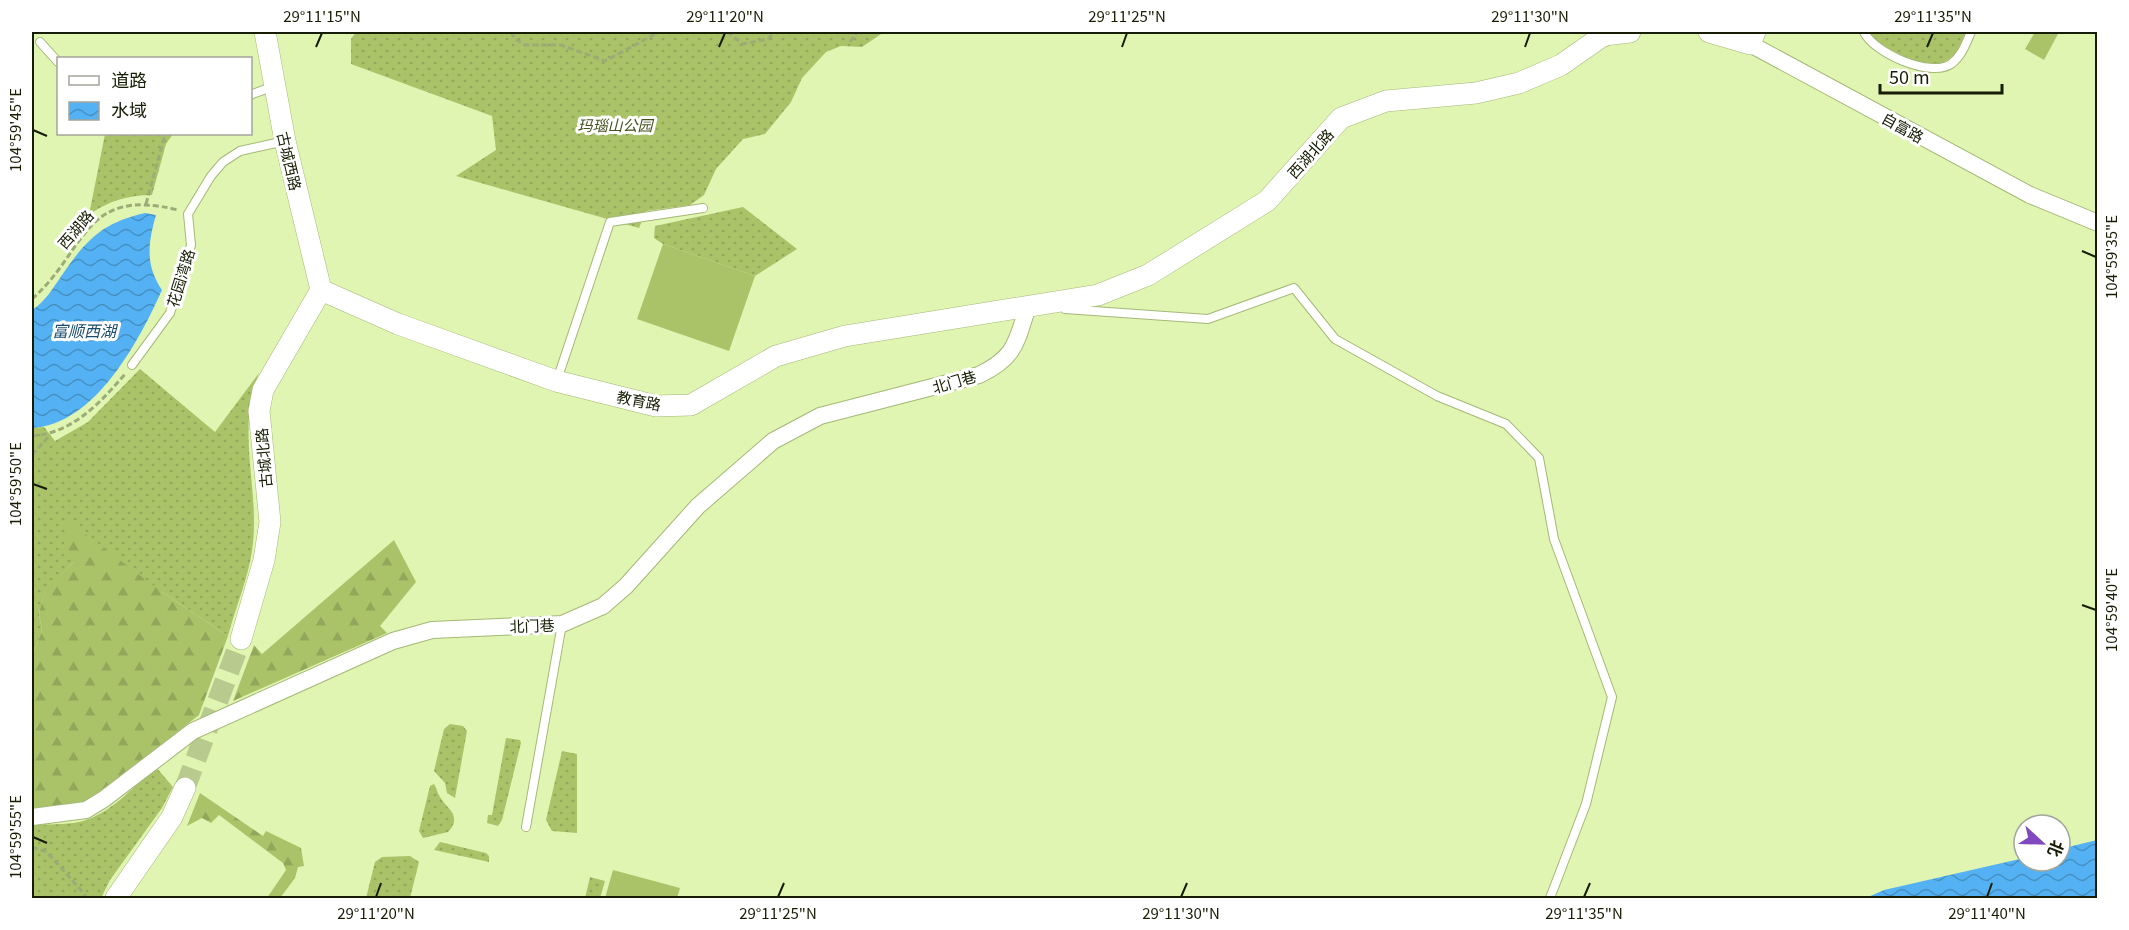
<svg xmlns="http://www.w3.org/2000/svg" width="2129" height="930" font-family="Georgia,'Noto Sans SC',serif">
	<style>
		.grass { fill: url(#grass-dots) }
		.forest { fill: url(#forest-firs) }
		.garden { fill: #aac369 }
		.water { fill: url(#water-waves) }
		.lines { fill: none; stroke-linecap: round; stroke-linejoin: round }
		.tertiary-tunnel { stroke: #b8ca8e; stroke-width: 21; stroke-dasharray: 21 10; stroke-linecap: butt }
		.service-casing { stroke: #a5b877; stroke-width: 10 }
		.minor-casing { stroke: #a5b877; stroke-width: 18 }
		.tertiary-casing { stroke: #a5b877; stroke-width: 22 }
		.secondary-casing { stroke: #a5b877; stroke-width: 24 }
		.path { stroke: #9cac77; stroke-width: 3; stroke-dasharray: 6 3; stroke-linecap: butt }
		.service { stroke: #fff; stroke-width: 8 }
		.minor { stroke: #fff; stroke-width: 16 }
		.tertiary { stroke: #fff; stroke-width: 21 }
		.secondary { stroke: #fff; stroke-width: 22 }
		.ticks { fill: none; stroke: #161d04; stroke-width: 2 }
		.labels { text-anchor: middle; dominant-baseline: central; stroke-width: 6; stroke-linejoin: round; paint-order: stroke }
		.park-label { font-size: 15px; font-style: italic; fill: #44521e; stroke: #fff }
		.street-label { font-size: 15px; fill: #161d04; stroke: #fff }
		.water-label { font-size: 16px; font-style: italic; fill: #1a4c6e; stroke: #fff }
		.neatline { fill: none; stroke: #161d04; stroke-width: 2 }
		.ticks-label { font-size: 15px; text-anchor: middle; fill: #161d04 }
	</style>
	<defs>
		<pattern id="grass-dots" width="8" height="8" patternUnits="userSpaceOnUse" patternTransform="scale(1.5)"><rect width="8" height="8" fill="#aac369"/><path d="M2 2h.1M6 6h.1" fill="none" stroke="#92a759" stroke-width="1.8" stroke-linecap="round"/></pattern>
		<pattern id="forest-firs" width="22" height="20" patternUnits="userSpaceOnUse" patternTransform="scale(1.5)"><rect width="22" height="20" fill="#aac369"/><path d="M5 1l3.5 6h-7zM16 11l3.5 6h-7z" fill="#92a759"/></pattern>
		<pattern id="water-waves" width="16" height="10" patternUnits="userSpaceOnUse" patternTransform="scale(1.5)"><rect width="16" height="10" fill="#54b2f4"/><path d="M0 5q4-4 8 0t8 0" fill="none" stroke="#4590c3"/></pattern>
	</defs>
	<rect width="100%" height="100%" fill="#e0f5b1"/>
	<path class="grass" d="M 356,32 L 884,32 L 862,47 L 841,46 L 826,52 L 802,78 L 791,102 L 765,134 L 743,139 L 716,169 L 704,195 L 690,205 L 646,211 L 639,228 L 456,176 L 496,150 L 492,116 L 351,64 L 351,39 Z
		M 1869,32 L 1966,32 C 1961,43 1957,56 1944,62 C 1927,70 1878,48 1869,32 Z
		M 105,134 L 173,134 L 166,144 L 152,195 C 128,195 108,201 89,215 Z
		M 743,207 L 797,249 L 755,276 L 663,244 L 654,238 L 655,226 Z
		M 140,369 L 215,432 L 259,373 C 235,433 261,490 252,551 C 248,579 235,609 228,636 L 162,592 L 74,562 L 45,591 L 39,613 L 42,631 L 32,656 L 32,428 L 44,427 L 55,441 L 88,422 Z
		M 450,724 L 463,726 L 467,731 L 455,798 L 447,793 L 445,783 L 434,771 L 444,729 Z
		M 506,738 L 520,740 L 521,743 L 502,820 L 498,826 L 487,823 L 488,815 L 492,815 Z
		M 562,751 L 577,754 L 577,833 L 552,831 L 546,820 Z
		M 156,767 L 173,787 L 162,808 L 110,880 L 101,898 L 32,898 L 32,825 C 47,824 64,825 79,822 C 110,815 133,787 156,767 Z
		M 434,784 C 437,788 437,793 440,797 C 447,809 463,816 448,832 L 423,838 L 419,831 L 430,786 Z
		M 440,842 L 486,853 L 489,856 L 489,862 L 434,850 Z
		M 410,856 L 419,862 L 410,898 L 366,898 L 375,862 L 382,857 Z
		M 590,877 L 605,881 L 600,898 L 585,898 Z"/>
	<path class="forest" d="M 68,521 L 162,592 L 228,636 L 199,715 L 88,801 L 77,805 L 32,808 L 32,656 L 42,631 L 39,613 L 45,590 L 74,562 L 62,553 Z
		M 394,540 L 416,582 L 380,626 L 387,633 L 233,701 L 254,645 L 262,654 Z
		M 200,793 L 263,836 L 266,831 L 301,848 L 304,866 L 298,867 L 295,878 L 280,898 L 267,898 L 286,870 L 283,863 L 219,815 L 211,823 L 202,818 L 187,826 Z"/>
	<path class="garden" d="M 2035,32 L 2059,32 L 2044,60 L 2025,49 Z
		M 663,244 L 755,276 L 729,351 L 637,319 Z
		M 613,870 L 680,888 L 677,898 L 605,898 Z"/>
	<path class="water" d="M 145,213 L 156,215 C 148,243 145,265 162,290 C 139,341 95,425 32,428 L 32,310 C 45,302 53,288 62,275 C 87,239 102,223 145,213 Z
		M 2097,840 L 2097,898 L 1866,898 L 1884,890 L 2024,858 L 2024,861 L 2060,861 L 2060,849 Z"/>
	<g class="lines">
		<path class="tertiary-tunnel" d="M 185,788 L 241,639"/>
		<g class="service-casing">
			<path id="service" d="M 1864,32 C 1874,53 1930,78 1951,64 C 1962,56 1966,43 1971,32
				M 40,42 L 58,62
				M 250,95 L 274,86
				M 1065,309 L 1208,319 L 1294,288 L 1335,339 L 1437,396 L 1506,424 L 1539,458 L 1554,539 L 1612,697 L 1586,804 L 1550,898
				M 132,365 L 170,313 L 191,245 L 188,214 L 211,176 L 223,162 L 240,151 L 285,141
				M 557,380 L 610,222 L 703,208
				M 526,827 L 562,624"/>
		</g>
		<g class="minor-casing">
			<path id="minor" d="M 1750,44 L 2030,195 L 2098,223
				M 32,817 L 86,810 L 104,799 L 193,731 L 393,641 L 432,630 L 562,624 L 603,606 L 626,586 L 698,506 L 773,441 L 820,416 L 979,375 C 1016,357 1016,343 1028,306"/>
		</g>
		<g class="tertiary-casing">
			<path id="tertiary" d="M 265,32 L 285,141 L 321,290
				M 1709,32 L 1750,44 L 1755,32
				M 321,290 L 398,324 L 556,381 L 656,406 L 691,405 L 776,356 L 845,336 L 1098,295 L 1148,275 L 1267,201 L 1341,118 L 1386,101 L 1476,93 L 1519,83 L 1561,65 L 1604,35 L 1630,32
				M 241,639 L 264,560 L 270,522 L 259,411 L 263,390 L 321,290
				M 116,898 L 172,817 L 185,788"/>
		</g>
		<g class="secondary-casing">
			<path id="secondary" d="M 1602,32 L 1604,35"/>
		</g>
		<path class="path" d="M 511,32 L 515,39 L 525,45 L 561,45 L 605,61 L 659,32
			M 727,32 L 743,44 L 768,39 L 775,32
			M 850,42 L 857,32
			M 146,204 L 165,134
			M 32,299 C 87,251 82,186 178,210
			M 32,436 C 73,433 100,403 126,373
			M 32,455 L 50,435
			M 32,847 L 47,852 L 85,895 L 83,898"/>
		<use href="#service" class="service"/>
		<use href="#minor" class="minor"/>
		<use href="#tertiary" class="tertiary"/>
		<use href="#secondary" class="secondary"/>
	</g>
	<path class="ticks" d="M 316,47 L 322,33M 719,47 L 725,33M 1122,47 L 1127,33M 1525,47 L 1530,33M 1927,47 L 1933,33M 33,130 L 47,136M 2082,251 L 2096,257M 33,484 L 47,489M 2082,605 L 2096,610M 33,837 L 47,843M 376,897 L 381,883M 778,897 L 784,883M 1181,897 L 1187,883M 1584,897 L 1590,883M 1987,897 L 1992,883"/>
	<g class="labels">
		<g class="park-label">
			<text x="615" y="124">玛瑙山公园</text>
		</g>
		<g class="street-label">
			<text transform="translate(1903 127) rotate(29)">自富路</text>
			<text transform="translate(1310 153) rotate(-48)">西湖北路</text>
			<text transform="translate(290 161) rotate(77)">古城西路</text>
			<text transform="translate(75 229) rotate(-49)">西湖路</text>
			<text transform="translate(180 278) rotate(-73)">花园湾路</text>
			<text transform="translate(954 381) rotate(-16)">北门巷</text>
			<text transform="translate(639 400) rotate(11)">教育路</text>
			<text transform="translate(263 458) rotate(-95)">古城北路</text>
			<text transform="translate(532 625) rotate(-2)">北门巷</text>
		</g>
		<g class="water-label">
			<text x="84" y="330">富顺西湖</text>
		</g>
	</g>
	<rect width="2129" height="930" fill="none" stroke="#ffffff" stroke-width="66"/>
	<rect x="57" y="57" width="195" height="78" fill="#ffffff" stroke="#a2a59b" stroke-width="1.5"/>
	<rect x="69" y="76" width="30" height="9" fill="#ffffff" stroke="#a2a59b" stroke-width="1.5"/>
	<text x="111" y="87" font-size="18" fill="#161d04">道路</text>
	<rect x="69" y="102" width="30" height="18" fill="url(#water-waves)" stroke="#a2a59b" stroke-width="1.5"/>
	<text x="111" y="117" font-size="18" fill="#161d04">水域</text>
	<g transform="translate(2042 843) rotate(112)"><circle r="28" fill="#ffffff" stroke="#a2a59b" stroke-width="1.5"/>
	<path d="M0-4.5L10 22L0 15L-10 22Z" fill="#8049bf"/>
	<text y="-9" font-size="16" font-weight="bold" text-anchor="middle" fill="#161d04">北</text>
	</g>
	<path d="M1880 84v9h122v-9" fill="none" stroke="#161d04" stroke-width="3"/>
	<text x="1889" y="84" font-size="18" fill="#161d04" stroke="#ffffff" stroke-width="4.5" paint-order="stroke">50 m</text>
	<rect x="33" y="33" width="2063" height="864" class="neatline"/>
	<g class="ticks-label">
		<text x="322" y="22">29°11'15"N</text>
		<text x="725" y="22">29°11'20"N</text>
		<text x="1127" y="22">29°11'25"N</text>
		<text x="1530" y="22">29°11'30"N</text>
		<text x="1933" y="22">29°11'35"N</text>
		<text transform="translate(16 130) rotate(-90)" y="5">104°59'45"E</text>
		<text transform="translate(2112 257) rotate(-90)" y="5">104°59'35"E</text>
		<text transform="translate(16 484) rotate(-90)" y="5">104°59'50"E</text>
		<text transform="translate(2112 610) rotate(-90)" y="5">104°59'40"E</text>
		<text transform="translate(16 837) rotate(-90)" y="5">104°59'55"E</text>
		<text x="376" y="919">29°11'20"N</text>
		<text x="778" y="919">29°11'25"N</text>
		<text x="1181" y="919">29°11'30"N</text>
		<text x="1584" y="919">29°11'35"N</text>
		<text x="1987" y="919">29°11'40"N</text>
	</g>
</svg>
